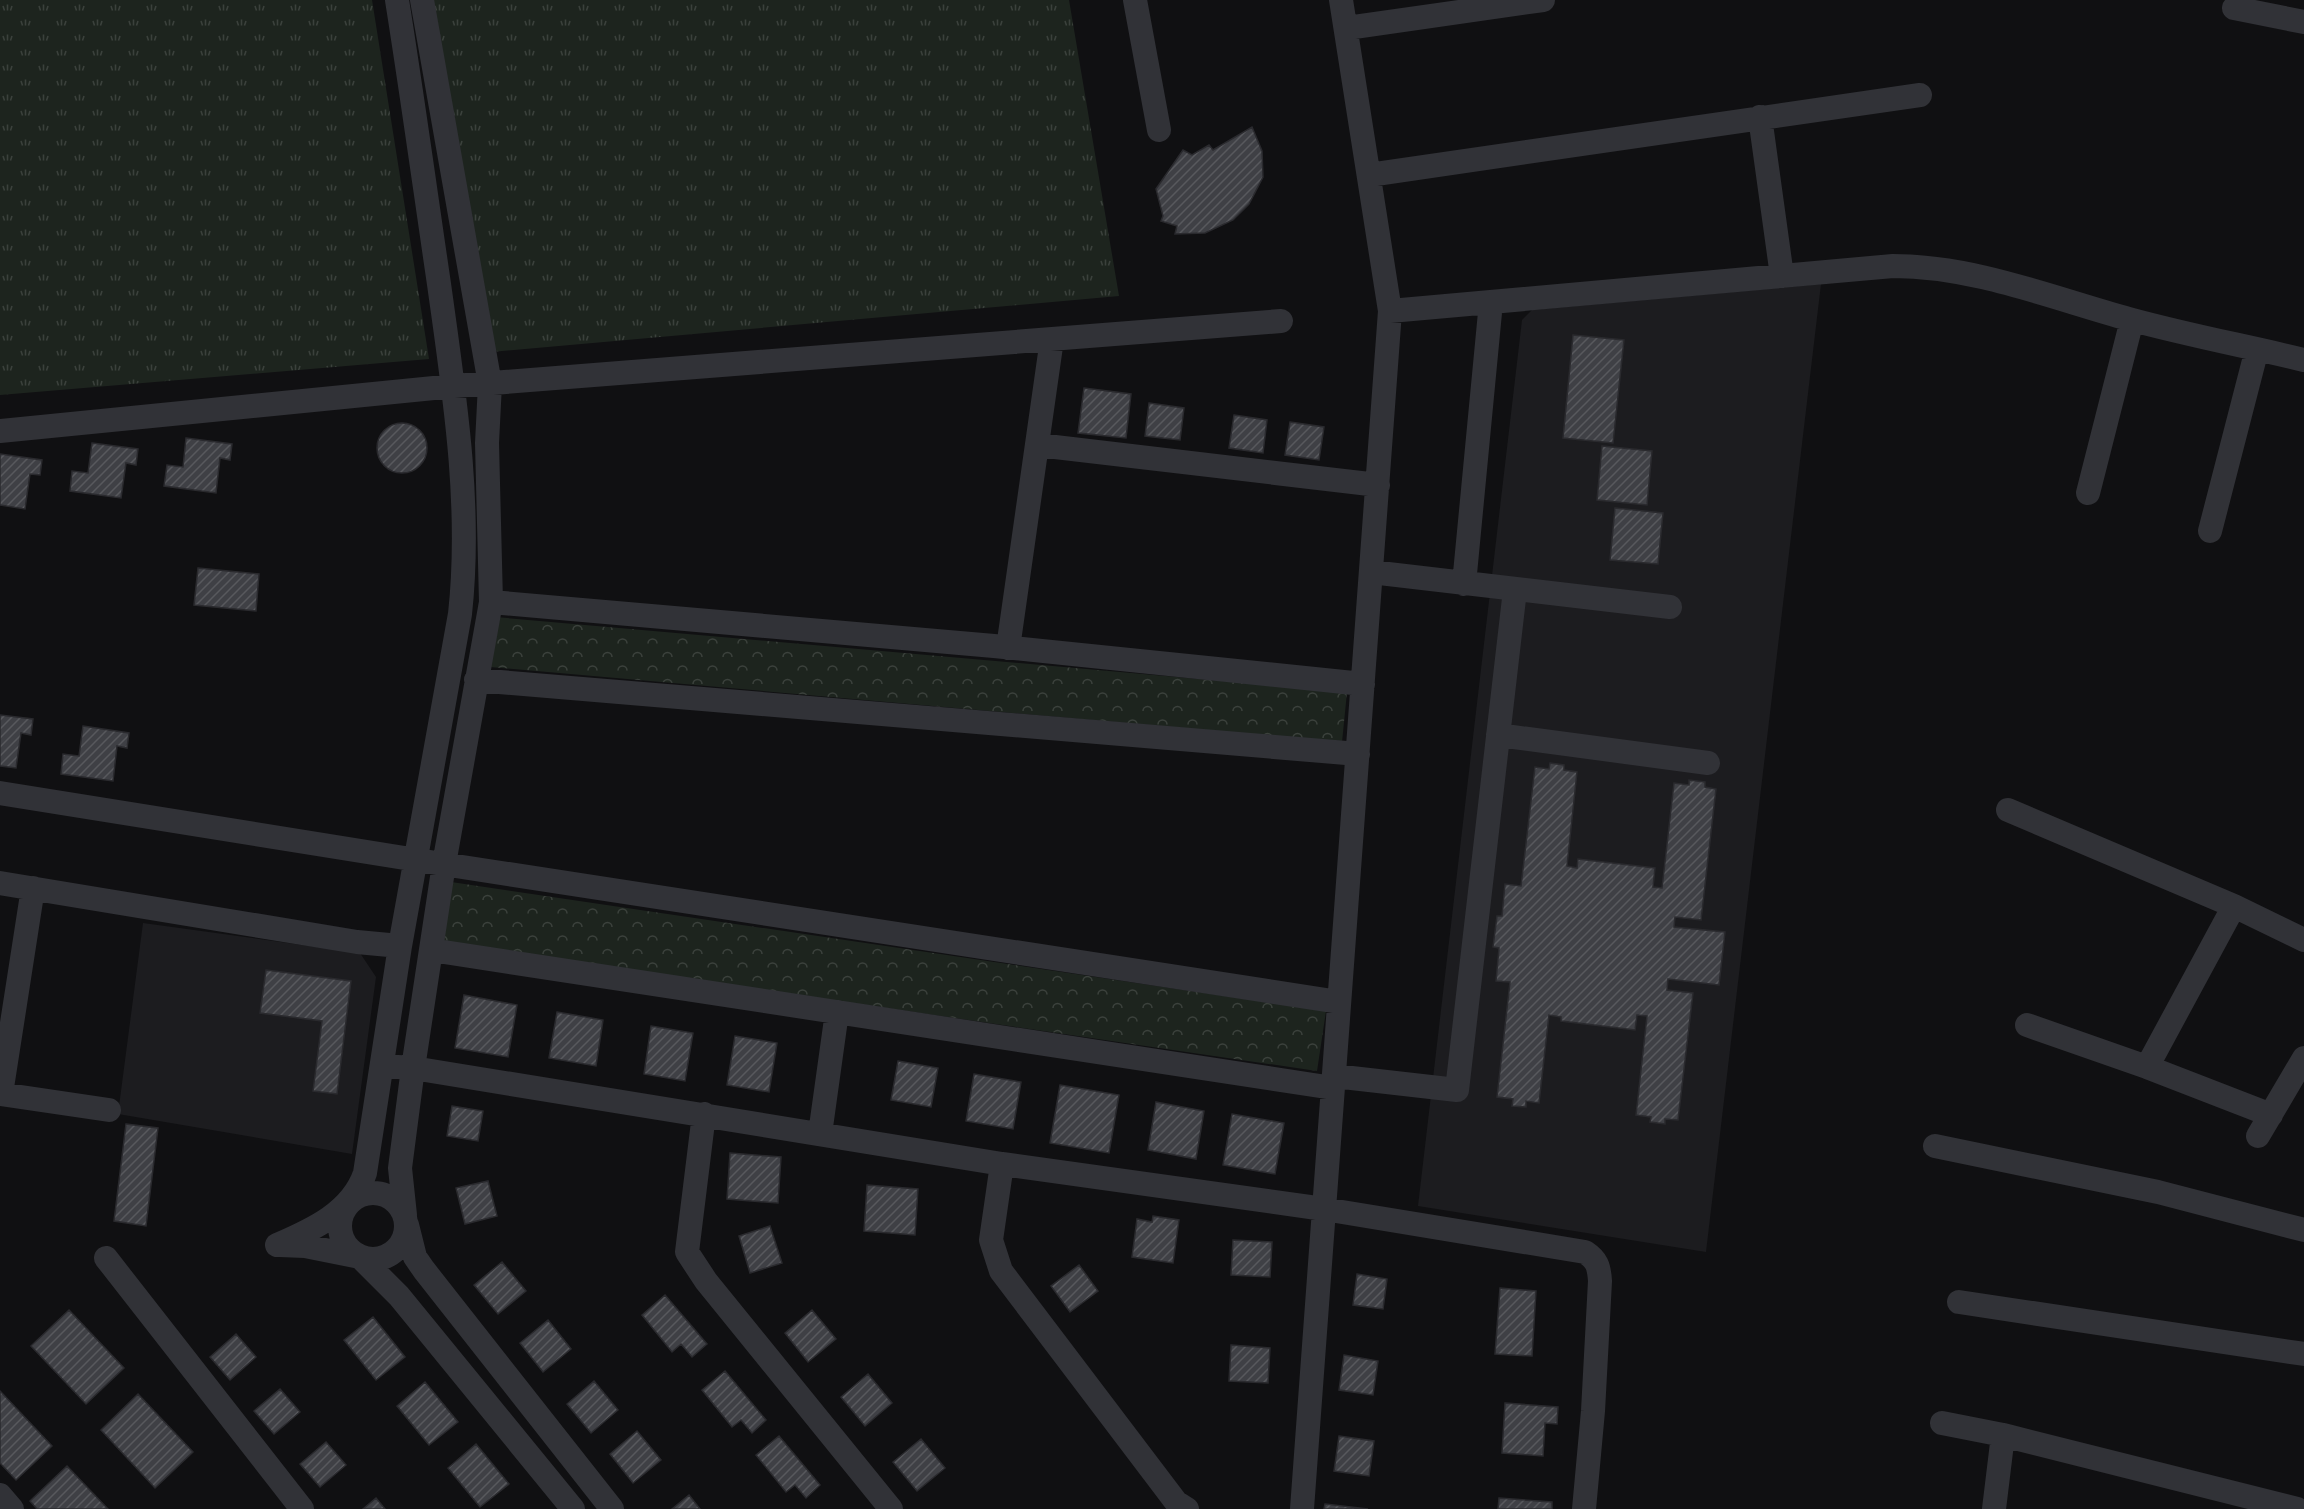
<svg xmlns="http://www.w3.org/2000/svg" width="2304" height="1509" font-family="'DM Sans',sans-serif">
	<style>
		.built { fill: #1c1c1f }
		.grass { fill: url(#grass-tufts) }
		.park { fill: url(#park-crowns) }
		.building { fill: url(#building-hatch); stroke: #2a2a2e; stroke-width: 1.5 }
		.lines { fill: none; stroke-linecap: round; stroke-linejoin: round }
		.minor { stroke: #313237; stroke-width: 24 }
	</style>
	<defs>
		<pattern id="grass-tufts" width="24" height="20" patternUnits="userSpaceOnUse" patternTransform="scale(1.5)"><rect width="24" height="20" fill="#1d241e"/><path d="M3 7l-1-3M5 7V3M7 7l1-3M15 17l-1-3M17 17v-4M19 17l1-3" fill="none" stroke="#3b413c"/></pattern>
		<pattern id="park-crowns" width="20" height="18" patternUnits="userSpaceOnUse" patternTransform="scale(1.5)"><rect width="20" height="18" fill="#1d241e"/><path d="M2 6a3 3 0 1 1 6 0M12 15a3 3 0 1 1 6 0" fill="none" stroke="#3b413c"/></pattern>
		<pattern id="building-hatch" width="6" height="6" patternUnits="userSpaceOnUse" patternTransform="scale(1.5)"><rect width="6" height="6" fill="#3f4045"/><path d="M-1 1l2-2M0 6l6-6M5 7l2-2" fill="none" stroke="#58595d"/></pattern>
	</defs>
	<rect width="100%" height="100%" fill="#101012"/>
	<path class="built" d="M 1821,284 L 1706,1252 L 1418,1206 L 1522,320 L 1532,310 Z
		M 143,923 L 360,953 L 376,977 L 352,1154 L 118,1114 Z"/>
	<path class="grass" d="M 0,0 L 372,0 L 429,359 L 0,395 Z
		M 431,0 L 1069,0 L 1119,296 L 491,352 Z"/>
	<path class="park" d="M 495,617 L 1347,692 L 1342,742 L 490,667 Z
		M 451,882 L 1326,1011 L 1317,1071 L 442,943 Z"/>
	<path class="building" d="M 1252,127 L 1262,151 L 1263,177 L 1249,204 L 1233,220 L 1205,233 L 1175,234 L 1177,226 L 1161,221 L 1163,216 L 1156,189 L 1183,150 L 1192,155 L 1209,145 L 1213,150 Z
		M 1573,335 L 1624,340 L 1613,443 L 1563,438 Z
		M 1084,388 L 1131,394 L 1126,438 L 1078,433 Z
		M 1149,403 L 1184,408 L 1180,440 L 1145,436 Z
		M 1234,415 L 1267,420 L 1263,453 L 1229,448 Z
		M 1290,422 L 1324,427 L 1319,460 L 1285,455 Z
		M377 448a25 25 0 1 1 50 0a25 25 0 1 1-50 0Z
		M 186,438 L 232,444 L 230,460 L 220,458 L 216,493 L 164,486 L 167,465 L 183,467 Z
		M 92,443 L 138,449 L 136,465 L 126,463 L 121,498 L 70,491 L 72,471 L 88,473 Z
		M 1602,446 L 1652,451 L 1647,505 L 1597,500 Z
		M 0,454 L 42,460 L 40,475 L 30,474 L 25,509 L 0,505 Z
		M 1615,508 L 1663,513 L 1658,564 L 1610,560 Z
		M 198,568 L 259,574 L 256,611 L 194,605 Z
		M 0,715 L 33,719 L 31,735 L 21,733 L 16,768 L 0,766 Z
		M 83,726 L 129,733 L 127,748 L 117,746 L 113,781 L 61,774 L 63,754 L 79,756 Z
		M 1550,763 L 1564,765 L 1564,770 L 1577,772 L 1567,866 L 1577,868 L 1578,859 L 1655,868 L 1653,887 L 1662,888 L 1674,783 L 1689,785 L 1689,780 L 1705,782 L 1705,787 L 1716,789 L 1701,920 L 1675,917 L 1674,927 L 1725,932 L 1719,985 L 1668,979 L 1667,990 L 1693,993 L 1678,1120 L 1665,1119 L 1665,1124 L 1650,1122 L 1651,1117 L 1636,1115 L 1647,1016 L 1637,1015 L 1635,1030 L 1561,1021 L 1561,1017 L 1549,1015 L 1539,1103 L 1526,1101 L 1526,1107 L 1512,1106 L 1513,1099 L 1497,1097 L 1510,982 L 1496,981 L 1499,948 L 1493,947 L 1497,916 L 1502,916 L 1505,884 L 1521,886 L 1535,767 L 1549,769 Z
		M 266,970 L 351,981 L 337,1094 L 313,1091 L 322,1021 L 260,1013 Z
		M 464,995 L 517,1005 L 508,1057 L 455,1048 Z
		M 557,1012 L 603,1020 L 596,1066 L 549,1058 Z
		M 651,1026 L 693,1033 L 685,1081 L 644,1074 Z
		M 735,1036 L 777,1043 L 769,1092 L 727,1085 Z
		M 898,1061 L 938,1068 L 931,1107 L 891,1100 Z
		M 974,1074 L 1021,1082 L 1013,1129 L 966,1121 Z
		M 1060,1085 L 1119,1095 L 1109,1153 L 1050,1143 Z
		M 1156,1102 L 1204,1111 L 1196,1159 L 1148,1150 Z
		M 452,1106 L 483,1111 L 478,1141 L 447,1136 Z
		M 1232,1114 L 1284,1123 L 1275,1174 L 1223,1165 Z
		M 126,1124 L 158,1128 L 146,1226 L 114,1221 Z
		M 730,1153 L 781,1157 L 778,1203 L 727,1199 Z
		M 488,1181 L 497,1216 L 465,1224 L 456,1188 Z
		M 867,1185 L 918,1189 L 915,1235 L 864,1231 Z
		M 1153,1216 L 1179,1220 L 1173,1263 L 1132,1257 L 1137,1219 L 1152,1222 Z
		M 770,1226 L 782,1263 L 750,1273 L 739,1236 Z
		M 1233,1240 L 1272,1242 L 1270,1277 L 1231,1275 Z
		M 502,1262 L 526,1291 L 498,1314 L 474,1285 Z
		M 1079,1265 L 1098,1291 L 1070,1312 L 1051,1286 Z
		M 1357,1274 L 1387,1279 L 1383,1309 L 1353,1305 Z
		M 1500,1288 L 1536,1291 L 1532,1356 L 1495,1354 Z
		M 665,1295 L 707,1344 L 692,1357 L 681,1344 L 672,1352 L 642,1315 Z
		M 69,1310 L 124,1368 L 86,1404 L 31,1346 Z
		M 812,1310 L 836,1339 L 808,1362 L 785,1333 Z
		M 373,1317 L 405,1357 L 376,1380 L 344,1340 Z
		M 548,1320 L 571,1349 L 543,1372 L 520,1343 Z
		M 236,1334 L 256,1357 L 230,1380 L 210,1357 Z
		M 1231,1345 L 1270,1348 L 1268,1383 L 1229,1381 Z
		M 1344,1355 L 1378,1361 L 1373,1395 L 1339,1390 Z
		M 725,1371 L 766,1420 L 752,1433 L 741,1420 L 732,1427 L 702,1390 Z
		M 868,1374 L 892,1403 L 865,1426 L 841,1397 Z
		M 594,1381 L 618,1410 L 591,1433 L 567,1404 Z
		M 425,1382 L 458,1422 L 429,1445 L 397,1406 Z
		M 280,1389 L 300,1412 L 274,1434 L 254,1411 Z
		M 0,1391 L 52,1446 L 16,1480 L 0,1463 Z
		M 138,1394 L 193,1452 L 155,1488 L 101,1430 Z
		M 1505,1403 L 1558,1407 L 1557,1424 L 1545,1423 L 1543,1456 L 1502,1453 Z
		M 637,1431 L 661,1460 L 633,1483 L 610,1454 Z
		M 779,1436 L 820,1485 L 806,1498 L 795,1485 L 786,1492 L 756,1455 Z
		M 1339,1436 L 1374,1441 L 1369,1476 L 1334,1471 Z
		M 921,1439 L 945,1468 L 917,1491 L 893,1462 Z
		M 326,1442 L 346,1465 L 320,1487 L 300,1464 Z
		M 476,1444 L 509,1484 L 480,1507 L 448,1468 Z
		M 67,1466 L 108,1509 L 37,1509 L 30,1501 Z
		M 689,1495 L 700,1509 L 672,1509 Z
		M 376,1498 L 385,1509 L 363,1509 Z
		M 1499,1498 L 1552,1502 L 1552,1509 L 1498,1509 Z
		M 1325,1504 L 1368,1509 L 1324,1509 Z"/>
	<g class="lines">
		<path class="minor" d="M 1135,0 L 1159,130
			M 2234,8 L 2304,22
			M 1347,28 L 1543,0
			M 1760,117 L 1782,276
			M 1369,175 L 1920,95
			M 1390,311 L 1893,266 C 1974,266 2052,298 2129,319 C 2187,335 2246,346 2304,360
			M 0,431 L 454,386 L 1281,321
			M 1038,445 L 1378,485
			M 2088,493 L 2132,320
			M 2210,531 L 2257,349
			M 1371,572 L 1670,607
			M 1464,584 L 1491,302
			M 491,602 L 994,646 L 1363,684
			M 1008,648 L 1052,339
			M 476,680 L 1358,754
			M 1498,735 L 1708,763
			M 0,793 L 417,860 L 1339,1002
			M 2008,810 L 2234,906 L 2304,940
			M 0,883 L 357,942 L 400,946
			M 33,888 L 1,1094 L 109,1110
			M 431,950 L 1333,1088
			M 2027,1025 L 2147,1067 L 2271,1115
			M 383,1066 L 413,1068 L 1002,1164 L 1324,1209 L 1585,1252 C 1597,1260 1599,1266 1600,1281 L 1593,1411 L 1584,1509
			M 2147,1067 L 2234,906
			M 1334,1076 L 1457,1090 L 1515,590
			M 704,1114 L 687,1252 L 706,1281 L 891,1509
			M 820,1134 L 837,1012
			M 2258,1136 L 2304,1058
			M 1935,1146 L 2158,1192 L 2304,1230
			M 1002,1164 L 991,1240 L 1001,1271 L 1176,1502 L 1187,1509
			M340 1226a33 33 0 1 1 66 0a33 33 0 1 1-66 0Z
			M 405,1215 L 400,1168 L 413,1068 L 444,864 L 491,602 L 487,443 L 490,384 L 422,0
			M 407,1225 L 415,1257 L 424,1270 L 612,1509
			M 277,1245 C 312,1230 352,1212 365,1173 L 400,946 L 460,614 C 472,504 454,392 439,284 C 425,189 412,94 397,0
			M 280,1245 L 305,1246 L 360,1257 L 399,1296 L 573,1509
			M 106,1258 L 302,1509
			M 1959,1302 L 2304,1354
			M 1942,1423 L 2003,1435 L 2297,1509
			M 0,1495 L 12,1509
			M 1302,1509 L 1390,311 L 1341,0
			M 1994,1509 L 2003,1435"/>
	</g>
</svg>
